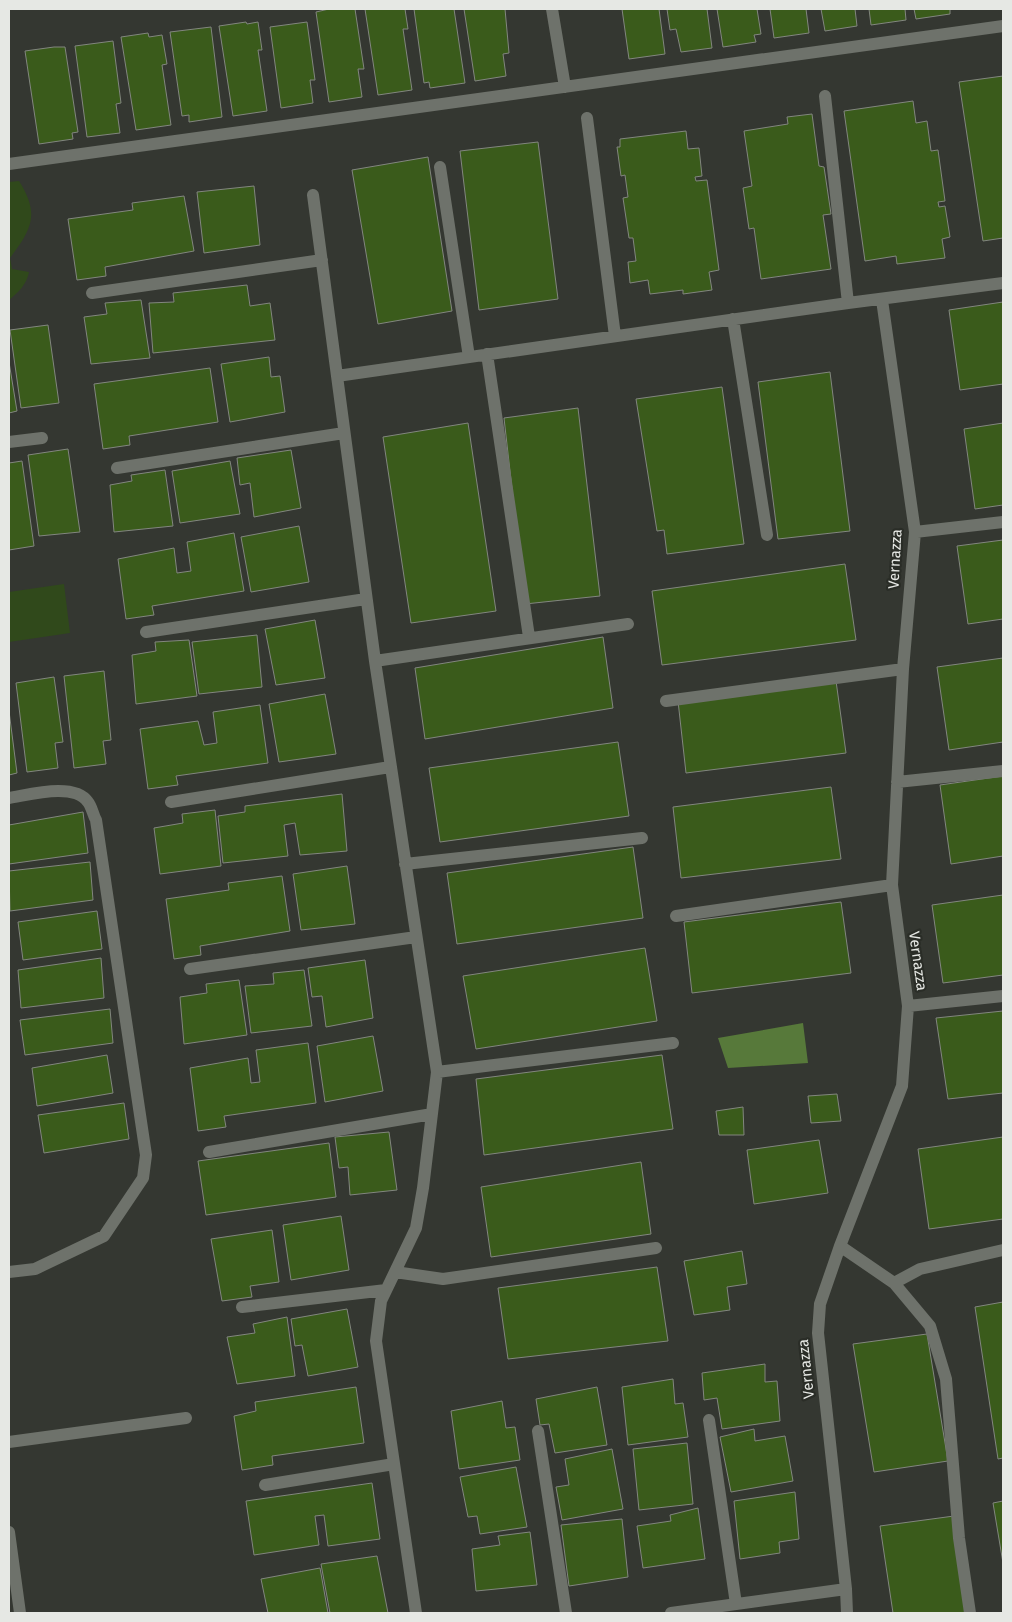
<svg xmlns="http://www.w3.org/2000/svg" width="1012" height="1622" font-family="'Fira Sans',sans-serif">
	<style>
		.green { fill: #30491b }
		.water { fill: #57793a }
		.building { fill: #3a5b1b; stroke: #82867f }
		.lines { fill: none; stroke-linecap: round; stroke-linejoin: round }
		.minor { stroke: #6e726b; stroke-width: 12 }
		.labels { text-anchor: middle; dominant-baseline: central; stroke-width: 4.5; stroke-linejoin: round; paint-order: stroke }
		.street-label { font-size: 15px; fill: #e6e8e4; stroke: #2a2d27 }
	</style>
	<rect width="100%" height="100%" fill="#343731"/>
	<path class="green" d="M 19,181 C 40,214 32,229 10,258 L 12,269 L 29,272 C 27,284 18,293 9,300 L 9,182 Z
		M 64,584 L 70,633 L 9,642 L 9,592 Z"/>
	<path class="water" d="M 803,1023 L 808,1063 L 728,1068 L 718,1038 Z"/>
	<path class="building" d="M 329,9 L 355,9 L 364,69 L 358,69 L 362,97 L 329,102 L 316,12 Z
		M 365,9 L 405,9 L 408,29 L 403,29 L 412,90 L 378,95 Z
		M 414,9 L 454,9 L 465,83 L 430,88 L 429,82 L 424,83 Z
		M 464,9 L 505,9 L 509,53 L 503,54 L 506,76 L 475,81 Z
		M 622,9 L 659,9 L 665,54 L 629,59 Z
		M 667,9 L 707,9 L 712,48 L 681,52 L 676,29 L 670,30 Z
		M 717,9 L 757,9 L 761,34 L 754,35 L 756,42 L 723,47 Z
		M 770,9 L 806,9 L 809,33 L 774,38 Z
		M 821,9 L 855,9 L 857,26 L 825,31 Z
		M 869,9 L 905,9 L 906,20 L 871,25 Z
		M 914,9 L 950,9 L 950,14 L 916,19 Z
		M 246,22 L 247,24 L 258,22 L 262,50 L 258,50 L 267,111 L 233,116 L 219,26 Z
		M 307,22 L 315,80 L 310,80 L 313,103 L 281,108 L 270,27 Z
		M 211,27 L 222,117 L 189,122 L 189,115 L 182,116 L 170,32 Z
		M 148,33 L 149,37 L 162,35 L 167,64 L 162,65 L 171,125 L 136,130 L 121,37 Z
		M 113,41 L 121,103 L 116,104 L 120,133 L 87,137 L 75,46 Z
		M 54,47 L 65,47 L 78,132 L 72,133 L 73,139 L 39,144 L 25,51 Z
		M 1003,76 L 1003,238 L 983,241 L 959,82 Z
		M 913,101 L 916,123 L 927,121 L 931,151 L 938,150 L 945,201 L 938,202 L 939,207 L 945,206 L 950,237 L 942,239 L 945,258 L 897,264 L 896,256 L 865,261 L 844,111 Z
		M 812,114 L 819,166 L 824,167 L 831,214 L 823,215 L 831,269 L 761,279 L 754,228 L 749,229 L 743,188 L 752,186 L 744,131 L 788,124 L 787,117 Z
		M 686,131 L 688,149 L 699,148 L 702,176 L 695,177 L 696,181 L 707,180 L 719,270 L 709,272 L 712,290 L 683,294 L 683,290 L 650,294 L 648,280 L 630,283 L 628,262 L 636,261 L 633,238 L 629,238 L 623,198 L 628,197 L 625,175 L 621,176 L 617,147 L 620,147 L 620,139 Z
		M 538,142 L 558,299 L 479,310 L 460,151 Z
		M 428,157 L 452,311 L 378,324 L 352,170 Z
		M 254,186 L 260,245 L 204,253 L 197,192 Z
		M 184,196 L 194,251 L 105,267 L 106,276 L 77,280 L 68,219 L 133,210 L 132,203 Z
		M 247,285 L 250,306 L 270,303 L 275,340 L 153,353 L 149,303 L 174,302 L 173,293 Z
		M 141,300 L 150,358 L 91,364 L 84,317 L 107,314 L 105,303 Z
		M 1003,302 L 1003,384 L 960,390 L 949,310 Z
		M 48,325 L 59,403 L 21,408 L 10,330 Z
		M 269,357 L 271,377 L 280,376 L 285,412 L 230,422 L 221,364 Z
		M 9,362 L 17,411 L 9,413 Z
		M 210,368 L 218,422 L 129,436 L 130,445 L 103,449 L 94,384 Z
		M 830,372 L 850,531 L 778,539 L 758,382 Z
		M 722,387 L 744,544 L 667,554 L 664,530 L 657,531 L 636,399 Z
		M 578,408 L 600,596 L 525,604 L 504,418 Z
		M 468,423 L 496,611 L 411,623 L 383,437 Z
		M 1003,423 L 1003,505 L 975,509 L 964,429 Z
		M 68,449 L 80,532 L 39,536 L 28,455 Z
		M 291,450 L 301,508 L 254,517 L 250,483 L 240,485 L 237,458 Z
		M 22,461 L 34,546 L 9,550 L 9,463 Z
		M 230,461 L 240,514 L 180,523 L 172,471 Z
		M 165,470 L 173,526 L 114,532 L 110,485 L 132,481 L 131,475 Z
		M 299,526 L 309,582 L 251,592 L 241,537 Z
		M 234,533 L 244,591 L 152,606 L 154,615 L 126,619 L 118,559 L 174,548 L 177,573 L 191,571 L 187,542 Z
		M 1003,540 L 1003,619 L 968,624 L 957,546 Z
		M 845,564 L 856,640 L 662,665 L 652,591 Z
		M 315,620 L 325,678 L 276,685 L 265,629 Z
		M 257,635 L 262,687 L 199,694 L 192,642 Z
		M 603,637 L 613,708 L 425,739 L 415,668 Z
		M 189,640 L 197,696 L 136,704 L 132,655 L 156,651 L 155,642 Z
		M 1003,658 L 1003,742 L 949,750 L 937,667 Z
		M 104,671 L 111,740 L 103,741 L 106,764 L 74,768 L 64,676 Z
		M 54,677 L 63,742 L 55,743 L 58,768 L 27,772 L 16,683 Z
		M 836,681 L 846,753 L 686,773 L 678,701 Z
		M 325,694 L 336,754 L 279,762 L 269,704 Z
		M 260,705 L 268,763 L 176,776 L 178,785 L 148,789 L 140,729 L 198,721 L 204,745 L 217,743 L 213,712 Z
		M 9,711 L 17,773 L 9,775 Z
		M 618,742 L 629,816 L 440,842 L 429,768 Z
		M 1003,776 L 1003,856 L 951,864 L 940,785 Z
		M 831,787 L 841,859 L 681,878 L 673,807 Z
		M 342,794 L 347,851 L 300,855 L 295,823 L 284,825 L 288,856 L 223,863 L 218,816 L 245,812 L 245,806 Z
		M 215,810 L 221,866 L 160,874 L 154,828 L 183,823 L 182,814 Z
		M 83,812 L 88,853 L 9,864 L 9,825 Z
		M 633,847 L 643,918 L 457,944 L 447,873 Z
		M 90,862 L 93,900 L 10,911 L 9,871 Z
		M 347,866 L 355,924 L 301,930 L 293,874 Z
		M 282,876 L 290,931 L 200,946 L 201,955 L 174,959 L 166,899 L 229,890 L 228,883 Z
		M 1003,895 L 1003,975 L 943,983 L 932,905 Z
		M 841,902 L 851,973 L 692,993 L 684,922 Z
		M 97,911 L 102,949 L 23,960 L 18,922 Z
		M 645,948 L 657,1021 L 476,1049 L 463,976 Z
		M 101,958 L 104,998 L 21,1008 L 18,970 Z
		M 365,960 L 373,1018 L 326,1027 L 322,996 L 312,997 L 308,968 Z
		M 304,970 L 312,1026 L 251,1033 L 245,986 L 274,984 L 273,973 Z
		M 239,980 L 247,1035 L 184,1044 L 180,997 L 207,993 L 206,984 Z
		M 110,1009 L 113,1043 L 25,1055 L 20,1020 Z
		M 1003,1011 L 1003,1093 L 948,1099 L 936,1018 Z
		M 373,1036 L 383,1091 L 325,1102 L 317,1046 Z
		M 308,1043 L 316,1103 L 224,1116 L 226,1127 L 198,1131 L 190,1068 L 248,1058 L 251,1083 L 260,1082 L 256,1050 Z
		M 107,1055 L 113,1093 L 37,1106 L 32,1068 Z
		M 662,1055 L 673,1129 L 484,1155 L 476,1079 Z
		M 837,1094 L 841,1121 L 811,1123 L 808,1096 Z
		M 124,1103 L 129,1139 L 44,1153 L 38,1115 Z
		M 743,1107 L 744,1135 L 719,1135 L 716,1111 Z
		M 389,1132 L 397,1190 L 350,1195 L 348,1167 L 339,1168 L 335,1137 Z
		M 1003,1137 L 1003,1219 L 929,1229 L 918,1149 Z
		M 819,1140 L 828,1193 L 754,1204 L 747,1150 Z
		M 329,1143 L 336,1197 L 206,1215 L 198,1161 Z
		M 641,1162 L 651,1234 L 491,1257 L 481,1187 Z
		M 341,1216 L 349,1270 L 291,1280 L 283,1225 Z
		M 272,1230 L 279,1282 L 250,1286 L 252,1297 L 222,1301 L 211,1239 Z
		M 742,1251 L 747,1284 L 727,1287 L 730,1310 L 694,1315 L 684,1261 Z
		M 657,1267 L 668,1341 L 508,1359 L 498,1288 Z
		M 1003,1302 L 1003,1458 L 998,1459 L 975,1307 Z
		M 347,1309 L 358,1367 L 308,1376 L 302,1345 L 295,1346 L 291,1319 Z
		M 287,1317 L 295,1376 L 237,1384 L 227,1337 L 255,1333 L 253,1324 Z
		M 927,1334 L 948,1461 L 874,1472 L 853,1344 Z
		M 765,1364 L 765,1382 L 777,1381 L 780,1421 L 722,1429 L 717,1398 L 704,1400 L 702,1373 Z
		M 673,1379 L 675,1404 L 683,1403 L 688,1437 L 628,1445 L 622,1387 Z
		M 356,1387 L 364,1443 L 272,1456 L 273,1465 L 242,1470 L 234,1416 L 256,1411 L 255,1402 Z
		M 597,1387 L 607,1445 L 555,1453 L 549,1424 L 540,1425 L 536,1399 Z
		M 502,1401 L 506,1428 L 515,1427 L 520,1460 L 459,1469 L 451,1411 Z
		M 754,1429 L 755,1441 L 785,1436 L 793,1481 L 731,1492 L 720,1437 Z
		M 687,1443 L 693,1504 L 639,1510 L 633,1449 Z
		M 612,1449 L 623,1509 L 562,1520 L 556,1487 L 569,1485 L 565,1459 Z
		M 516,1467 L 527,1527 L 480,1534 L 477,1516 L 468,1517 L 460,1477 Z
		M 372,1483 L 380,1539 L 328,1546 L 324,1515 L 315,1516 L 319,1545 L 254,1555 L 246,1501 Z
		M 795,1492 L 799,1539 L 779,1542 L 780,1553 L 740,1559 L 734,1501 Z
		M 1003,1501 L 1003,1563 L 993,1503 Z
		M 698,1508 L 705,1559 L 643,1568 L 637,1526 L 671,1521 L 670,1515 Z
		M 954,1516 L 969,1613 L 893,1613 L 880,1526 Z
		M 622,1519 L 628,1577 L 569,1586 L 561,1525 Z
		M 530,1532 L 537,1585 L 476,1591 L 472,1549 L 500,1545 L 498,1536 Z
		M 377,1556 L 388,1613 L 330,1613 L 321,1564 Z
		M 320,1568 L 328,1613 L 268,1613 L 261,1579 Z"/>
	<g class="lines">
		<path class="minor" d="M 552,9 L 565,87
			M 825,96 L 848,303
			M 587,118 L 615,336
			M 9,164 L 1003,26
			M 440,167 L 469,357
			M 313,195 L 337,376
			M 92,293 L 322,260
			M 733,319 L 767,535
			M 487,354 L 529,637
			M 9,442 L 42,438
			M 117,468 L 344,433
			M 915,532 L 1003,522
			M 146,632 L 366,599
			M 375,661 L 628,624
			M 666,701 L 903,669
			M 897,782 L 1003,771
			M 9,798 C 29,795 74,782 88,802 C 92,807 93,815 96,820 L 146,1155 L 143,1178 L 104,1236 L 35,1269 L 9,1272
			M 171,802 L 390,767
			M 405,864 L 642,838
			M 676,916 L 892,885
			M 190,969 L 416,937
			M 908,1006 L 1003,996
			M 437,1072 L 673,1043
			M 209,1152 L 432,1114
			M 840,1246 L 894,1283 L 930,1326 L 946,1379 L 959,1538 L 970,1613
			M 395,1272 L 443,1279 L 656,1248
			M 894,1283 L 920,1269 L 1003,1250
			M 242,1307 L 386,1290
			M 709,1420 L 736,1604
			M 538,1431 L 566,1613
			M 9,1442 L 186,1418
			M 265,1485 L 394,1464
			M 9,1532 L 20,1613
			M 416,1613 L 376,1341 L 381,1301 L 416,1228 L 423,1188 L 437,1072 L 375,661 L 337,376 L 848,303 L 1003,283
			M 671,1613 L 846,1589
			M 847,1613 L 846,1589 L 818,1333 L 820,1304 L 840,1246 L 902,1086 L 908,1006 L 892,885 L 903,669 L 915,532 L 882,300"/>
	</g>
	<g class="labels">
		<g class="street-label">
			<text transform="translate(895 559) rotate(-87)">Vernazza</text>
			<text transform="translate(918 961) rotate(82)">Vernazza</text>
			<text transform="translate(806 1369) rotate(-96)">Vernazza</text>
		</g>
	</g>
	<rect width="1012" height="1622" fill="none" stroke="#e6e8e4" stroke-width="20"/>
</svg>
